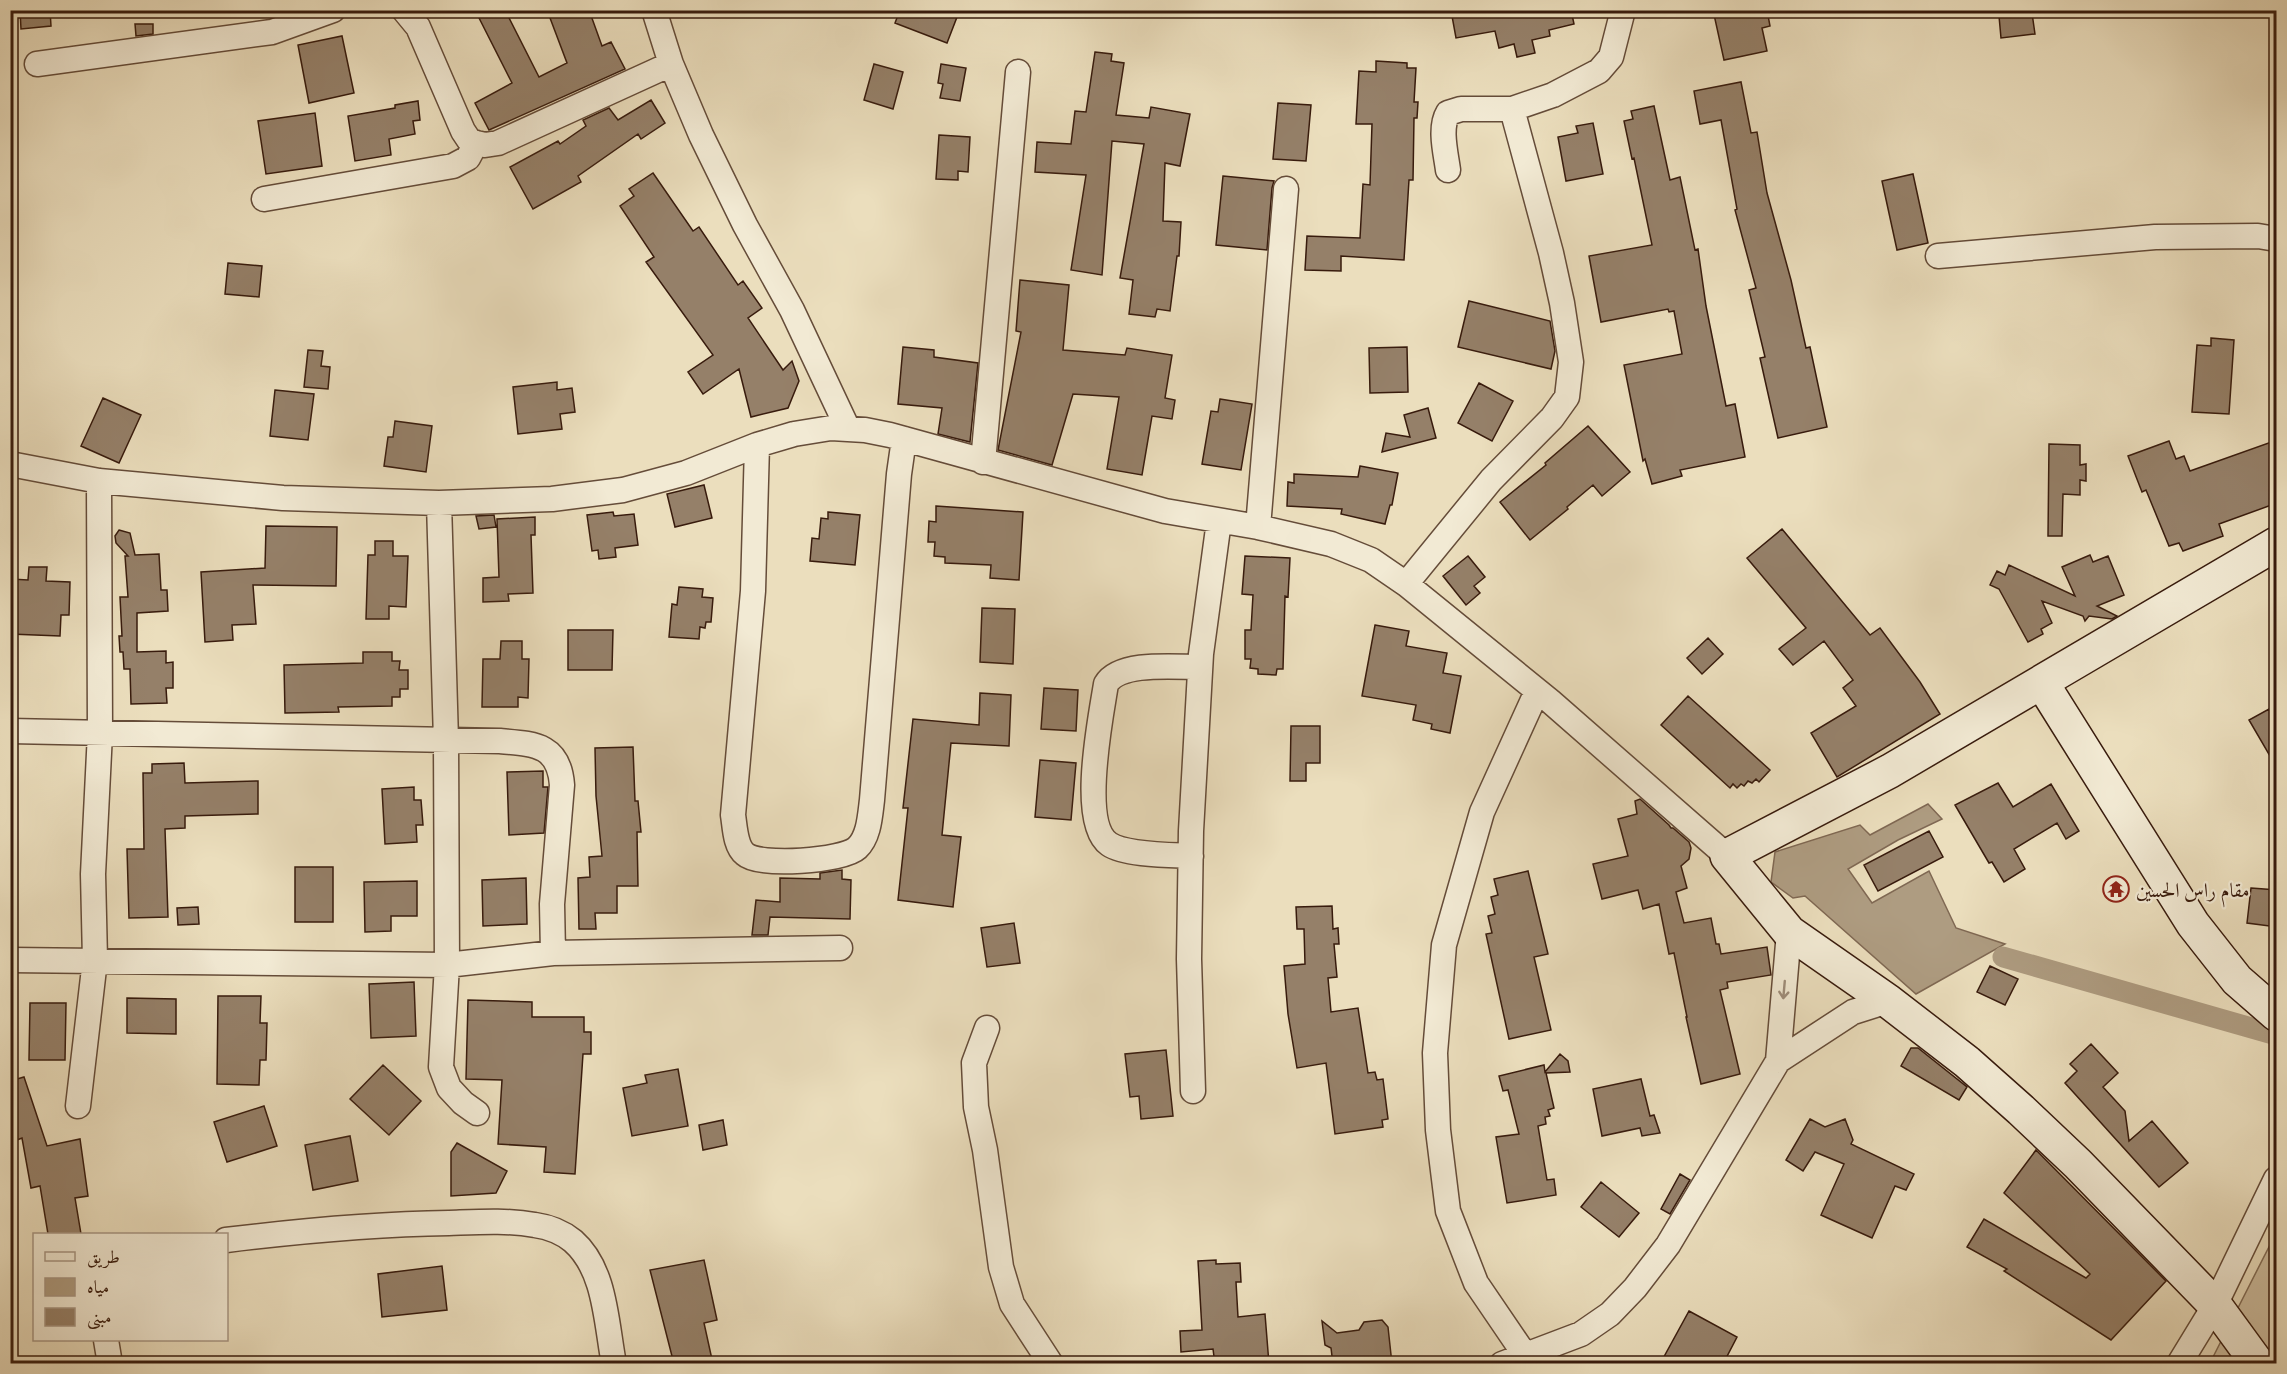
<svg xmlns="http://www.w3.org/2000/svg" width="2287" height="1374" font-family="'Gentium Book Plus',Amiri,serif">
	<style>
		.green { fill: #cdbd9f; stroke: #826c56; stroke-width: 1.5 }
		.water { fill: #ae9c81; stroke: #7f6853; stroke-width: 1.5 }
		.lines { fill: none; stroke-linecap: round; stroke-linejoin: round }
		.canal { stroke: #ae9c81; stroke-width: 21 }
		.building { fill: #958069; stroke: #381b0d; stroke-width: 1.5 }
		.street-casing { stroke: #654c39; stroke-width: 27 }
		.secondary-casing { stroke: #381b0d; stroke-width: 36 }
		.street { stroke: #f2ead4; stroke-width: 24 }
		.secondary { stroke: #f2ead4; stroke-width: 33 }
		.oneway { stroke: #9e8d7a }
		.labels { text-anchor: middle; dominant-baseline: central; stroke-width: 4.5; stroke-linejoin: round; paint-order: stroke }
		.poi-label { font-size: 20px; fill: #381b0d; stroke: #f2ead4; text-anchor: start }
	</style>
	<rect width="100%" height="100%" fill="#ebdebd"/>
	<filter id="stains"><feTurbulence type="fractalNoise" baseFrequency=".00333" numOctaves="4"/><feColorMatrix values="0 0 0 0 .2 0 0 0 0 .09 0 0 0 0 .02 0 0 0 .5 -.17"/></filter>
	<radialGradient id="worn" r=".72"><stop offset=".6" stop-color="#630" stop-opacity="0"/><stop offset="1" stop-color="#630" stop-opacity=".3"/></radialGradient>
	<path class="green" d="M 2276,1233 L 2276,1363 L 2210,1363 Z"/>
	<path class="water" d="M 1928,804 L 1942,819 L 1898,840 L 1848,869 L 1872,903 L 1929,871 L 1956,928 L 2005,944 L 1916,994 L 1805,896 L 1793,898 L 1771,882 L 1775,852 L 1860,825 L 1870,835 Z"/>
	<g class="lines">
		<path class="canal" d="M 2003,957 L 2276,1035"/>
	</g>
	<path class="building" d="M 20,10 L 50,10 L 51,26 L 21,29 Z
		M 475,10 L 505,10 L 539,77 L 567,63 L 547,10 L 589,10 L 602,46 L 611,42 L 625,69 L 489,130 L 475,103 L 512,83 Z
		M 900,10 L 954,10 L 953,15 L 957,17 L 947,43 L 895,23 Z
		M 1477,10 L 1511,10 L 1512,14 L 1527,10 L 1571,10 L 1574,24 L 1549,30 L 1550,36 L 1532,40 L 1535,53 L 1517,57 L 1514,44 L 1499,48 L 1495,31 L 1456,38 L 1452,16 Z
		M 1713,10 L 1767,10 L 1770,26 L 1762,28 L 1767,51 L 1724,60 Z
		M 2032,13 L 2035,34 L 2001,38 L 1999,16 Z
		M 135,24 L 153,24 L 153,34 L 136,36 Z
		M 342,36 L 354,93 L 309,103 L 298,45 Z
		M 1095,52 L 1112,54 L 1111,61 L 1124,63 L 1116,115 L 1149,118 L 1151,107 L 1190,114 L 1180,166 L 1165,163 L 1163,221 L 1181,222 L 1179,256 L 1177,256 L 1170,311 L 1157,309 L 1155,317 L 1129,314 L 1133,280 L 1120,278 L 1144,144 L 1112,141 L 1102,275 L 1071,270 L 1086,175 L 1035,172 L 1037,142 L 1071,144 L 1075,111 L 1086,112 Z
		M 1376,61 L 1407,63 L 1407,68 L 1416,68 L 1414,102 L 1418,102 L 1417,118 L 1414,118 L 1413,180 L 1409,180 L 1404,260 L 1341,256 L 1341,271 L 1305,270 L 1307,236 L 1360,238 L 1363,184 L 1370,185 L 1372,124 L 1356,124 L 1359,71 L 1376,72 Z
		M 874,64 L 903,72 L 893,109 L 864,100 Z
		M 941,64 L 966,68 L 960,101 L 940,98 L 943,84 L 938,83 Z
		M 1741,82 L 1751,133 L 1757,132 L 1767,193 L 1791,280 L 1806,348 L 1810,347 L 1827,427 L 1778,438 L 1760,358 L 1765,357 L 1749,290 L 1756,288 L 1735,210 L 1737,209 L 1721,120 L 1700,124 L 1694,91 Z
		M 651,100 L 665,123 L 641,139 L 638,134 L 578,176 L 581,182 L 533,209 L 510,167 L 558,141 L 560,144 L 586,126 L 583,120 L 609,108 L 618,120 Z
		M 418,101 L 420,120 L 413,121 L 415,134 L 389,139 L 391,155 L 355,161 L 348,116 L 395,108 L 395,105 Z
		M 1278,103 L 1311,105 L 1306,161 L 1273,159 Z
		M 1654,106 L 1670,180 L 1680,177 L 1695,250 L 1698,249 L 1706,306 L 1726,406 L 1735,404 L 1745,457 L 1680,470 L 1682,476 L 1652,484 L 1645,459 L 1643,461 L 1624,365 L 1682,354 L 1674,311 L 1669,312 L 1668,309 L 1601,322 L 1589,256 L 1652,245 L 1634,158 L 1632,159 L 1624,121 L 1633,119 L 1631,111 Z
		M 315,113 L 322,166 L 266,174 L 258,121 Z
		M 1593,123 L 1603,174 L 1566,181 L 1558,137 L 1578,133 L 1576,126 Z
		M 939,135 L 970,137 L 968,172 L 958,171 L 958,180 L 936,179 Z
		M 653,173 L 693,231 L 699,227 L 738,285 L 743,281 L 762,308 L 748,318 L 783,370 L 792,361 L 799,381 L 788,408 L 751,417 L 739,369 L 703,394 L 688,372 L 713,355 L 646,262 L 654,257 L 620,206 L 634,196 L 629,189 Z
		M 1913,174 L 1928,243 L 1897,250 L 1882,181 Z
		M 1223,176 L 1274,181 L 1272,188 L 1267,250 L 1216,245 Z
		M 228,263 L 262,266 L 259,297 L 225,294 Z
		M 1020,280 L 1069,285 L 1063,350 L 1125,355 L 1127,348 L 1172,355 L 1165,398 L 1175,400 L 1172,419 L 1152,416 L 1142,475 L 1107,469 L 1119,397 L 1073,394 L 1052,465 L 998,450 L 1021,332 L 1016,331 Z
		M 1469,301 L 1550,321 L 1555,351 L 1551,369 L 1458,347 Z
		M 2211,338 L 2234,340 L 2229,414 L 2192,412 L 2197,345 L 2211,346 Z
		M 903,347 L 934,350 L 934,357 L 978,363 L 970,442 L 938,434 L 942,408 L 898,404 Z
		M 1407,347 L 1408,392 L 1370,393 L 1369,348 Z
		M 308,350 L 323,351 L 321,366 L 330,367 L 328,389 L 304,387 Z
		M 557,382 L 557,390 L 572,388 L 575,412 L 560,414 L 562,429 L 518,434 L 513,387 Z
		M 1479,383 L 1513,401 L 1492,441 L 1458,423 Z
		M 275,390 L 314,394 L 308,440 L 270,436 Z
		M 103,398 L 141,415 L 119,463 L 81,446 Z
		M 1220,399 L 1252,404 L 1241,470 L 1202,464 L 1211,411 L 1218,412 Z
		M 1428,408 L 1436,438 L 1382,452 L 1386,433 L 1410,437 L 1404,415 Z
		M 395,421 L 432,426 L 426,472 L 384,466 L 388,437 L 393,437 Z
		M 1588,426 L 1630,472 L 1602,496 L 1593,485 L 1567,507 L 1568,509 L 1530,540 L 1500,502 L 1546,465 L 1545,463 Z
		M 2277,440 L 2277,503 L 2219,524 L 2223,536 L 2183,551 L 2179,543 L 2169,546 L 2146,490 L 2142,492 L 2128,456 L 2169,441 L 2176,459 L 2184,456 L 2190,471 Z
		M 2049,444 L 2080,445 L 2080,465 L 2086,464 L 2086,481 L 2080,480 L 2080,495 L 2063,494 L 2062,536 L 2048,536 Z
		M 1360,466 L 1398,473 L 1392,505 L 1390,505 L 1385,524 L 1341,514 L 1342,509 L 1287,506 L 1288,482 L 1294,483 L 1294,474 L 1358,477 Z
		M 704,485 L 712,518 L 675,527 L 667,494 Z
		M 936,506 L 1023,512 L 1019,580 L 990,578 L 991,565 L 945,563 L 945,557 L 934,556 L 935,542 L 928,542 L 929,521 L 936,522 Z
		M 613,512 L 614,516 L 634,514 L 638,545 L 615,548 L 616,557 L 599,559 L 598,550 L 592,551 L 587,515 Z
		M 828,512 L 860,515 L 855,565 L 810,561 L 812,538 L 819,539 L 821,518 L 828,519 Z
		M 494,515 L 496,527 L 479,529 L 476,516 Z
		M 535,517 L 535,535 L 531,535 L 533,593 L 508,594 L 509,601 L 483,602 L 483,578 L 499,577 L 497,519 Z
		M 266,526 L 337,527 L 336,586 L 253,585 L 256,624 L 232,625 L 233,640 L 205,642 L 201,572 L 265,568 Z
		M 1782,529 L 1870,635 L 1880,628 L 1920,682 L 1940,714 L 1837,777 L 1811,733 L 1856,706 L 1843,688 L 1853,680 L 1824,641 L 1793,665 L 1779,649 L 1806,628 L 1747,558 Z
		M 119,530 L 130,533 L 135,555 L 159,554 L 161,590 L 167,590 L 168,611 L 137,613 L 137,652 L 166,651 L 166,663 L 173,662 L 173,688 L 166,688 L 167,703 L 131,704 L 130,669 L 124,669 L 123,652 L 120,652 L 119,636 L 122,636 L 120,597 L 128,597 L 125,556 L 128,556 L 116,543 L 115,536 Z
		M 375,541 L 393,541 L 393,556 L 408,556 L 406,607 L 389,606 L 389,619 L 366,619 L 368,555 L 375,555 Z
		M 2090,555 L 2093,562 L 2108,556 L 2124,595 L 2097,606 L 2117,616 L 2112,619 L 2089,616 L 2085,621 L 2083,616 L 2042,601 L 2052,623 L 2041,629 L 2043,634 L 2028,642 L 1999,589 L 1990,585 L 1997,571 L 2005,575 L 2009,565 L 2075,596 L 2062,567 Z
		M 1245,556 L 1290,558 L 1288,597 L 1285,596 L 1283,669 L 1277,669 L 1276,675 L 1258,674 L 1258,669 L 1250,668 L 1251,659 L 1245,659 L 1245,630 L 1251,630 L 1253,595 L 1242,594 Z
		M 1468,556 L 1485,577 L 1474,586 L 1480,593 L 1466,605 L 1443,576 Z
		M 29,567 L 47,567 L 46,581 L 70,582 L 69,615 L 61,615 L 60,636 L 10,634 L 11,579 L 28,580 Z
		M 679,587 L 703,589 L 702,597 L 713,598 L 711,622 L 706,622 L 705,628 L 700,627 L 699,639 L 669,637 L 672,604 L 677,605 Z
		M 982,608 L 1015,609 L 1013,664 L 980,662 Z
		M 1375,625 L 1409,631 L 1406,646 L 1447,653 L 1443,673 L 1461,676 L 1450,733 L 1431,729 L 1432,724 L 1413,720 L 1416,705 L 1362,696 Z
		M 568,630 L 613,630 L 612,670 L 568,670 Z
		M 1708,638 L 1723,654 L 1702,674 L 1687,658 Z
		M 501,641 L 522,641 L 522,659 L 529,659 L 528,698 L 518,697 L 518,707 L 482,707 L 483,659 L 500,659 Z
		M 363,652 L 392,652 L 392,661 L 400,661 L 399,670 L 408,670 L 408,689 L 400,689 L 400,697 L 392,697 L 392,706 L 338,707 L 339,712 L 285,713 L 284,665 L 363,663 Z
		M 1044,688 L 1078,690 L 1076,731 L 1041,729 Z
		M 980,693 L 1011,695 L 1009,746 L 951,743 L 942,835 L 961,837 L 953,907 L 898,900 L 908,808 L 903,808 L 913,719 L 979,725 Z
		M 1688,696 L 1770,770 L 1759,782 L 1756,779 L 1752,783 L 1748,781 L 1744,786 L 1741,784 L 1737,788 L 1733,784 L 1730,788 L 1661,725 Z
		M 2269,709 L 2277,723 L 2277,768 L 2249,720 Z
		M 1291,726 L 1320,726 L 1320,763 L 1306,763 L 1306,781 L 1290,781 Z
		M 633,747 L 635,801 L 638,801 L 641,832 L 637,832 L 638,886 L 617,886 L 617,913 L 595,913 L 596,929 L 579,929 L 578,878 L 590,877 L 589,857 L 602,856 L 596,796 L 595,748 Z
		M 1040,760 L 1076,763 L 1071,820 L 1035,817 Z
		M 184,763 L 185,783 L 258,781 L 258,814 L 185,816 L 185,828 L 165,829 L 168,917 L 129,918 L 127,849 L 144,849 L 143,773 L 152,773 L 152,764 Z
		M 543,771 L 543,787 L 548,787 L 544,833 L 509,835 L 507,772 Z
		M 1998,783 L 2013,807 L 2051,784 L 2079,831 L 2066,839 L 2057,823 L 2014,849 L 2025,869 L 2004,882 L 1992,862 L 1989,863 L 1955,805 Z
		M 414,787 L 414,800 L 421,800 L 423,825 L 416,825 L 417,842 L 385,844 L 382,789 Z
		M 1640,799 L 1669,825 L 1671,828 L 1673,828 L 1689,842 L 1691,848 L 1689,859 L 1681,866 L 1687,888 L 1676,892 L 1684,923 L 1711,918 L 1716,944 L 1719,944 L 1721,954 L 1767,947 L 1771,975 L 1727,982 L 1728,988 L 1720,990 L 1740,1074 L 1701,1084 L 1686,1017 L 1687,1017 L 1674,953 L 1669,954 L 1659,904 L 1643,909 L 1638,890 L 1602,899 L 1593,864 L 1628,856 L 1618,819 L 1637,814 L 1635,801 Z
		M 1929,831 L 1943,857 L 1878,891 L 1864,865 Z
		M 295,867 L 333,867 L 333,922 L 295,922 Z
		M 842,870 L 842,879 L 851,880 L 850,919 L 770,917 L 768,935 L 752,935 L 756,900 L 780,902 L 780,878 L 820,879 L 820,873 Z
		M 1528,871 L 1548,954 L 1534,957 L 1551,1030 L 1509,1039 L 1486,934 L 1492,933 L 1488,916 L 1495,914 L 1491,897 L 1498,895 L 1494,879 Z
		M 526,878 L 527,924 L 483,926 L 482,880 Z
		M 417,881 L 417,916 L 391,916 L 391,931 L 365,932 L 364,882 Z
		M 2251,888 L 2277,890 L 2277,927 L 2247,923 Z
		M 1332,906 L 1333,929 L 1338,928 L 1339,944 L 1334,944 L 1337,977 L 1328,978 L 1331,1012 L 1358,1008 L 1368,1073 L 1375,1072 L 1377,1080 L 1383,1079 L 1388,1119 L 1382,1120 L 1383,1127 L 1335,1134 L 1326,1063 L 1297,1068 L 1288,1014 L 1284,966 L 1305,964 L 1304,929 L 1297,929 L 1296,907 Z
		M 198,907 L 199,924 L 178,925 L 177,908 Z
		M 1014,923 L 1020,963 L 987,967 L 981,928 Z
		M 1990,966 L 2018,979 L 2005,1005 L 1977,992 Z
		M 414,982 L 416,1036 L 371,1038 L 369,984 Z
		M 218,996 L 261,996 L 260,1023 L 267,1023 L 266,1060 L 260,1060 L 259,1085 L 217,1084 Z
		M 127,998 L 176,999 L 176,1034 L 127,1033 Z
		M 468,1000 L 532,1002 L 532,1017 L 584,1017 L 584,1032 L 591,1032 L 591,1054 L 583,1054 L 575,1174 L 544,1172 L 546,1147 L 498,1144 L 502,1080 L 466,1079 Z
		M 30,1003 L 66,1003 L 65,1060 L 29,1060 Z
		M 2091,1044 L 2118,1073 L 2103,1087 L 2125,1111 L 2129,1141 L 2152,1121 L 2188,1163 L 2159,1187 L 2065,1083 L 2077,1071 L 2070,1064 Z
		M 1911,1048 L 1918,1048 L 1967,1087 L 1959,1100 L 1901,1066 Z
		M 1166,1050 L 1173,1116 L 1141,1119 L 1139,1096 L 1130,1097 L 1125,1054 Z
		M 1560,1054 L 1568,1061 L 1570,1072 L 1546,1073 L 1554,1108 L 1548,1110 L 1550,1116 L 1545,1117 L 1546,1124 L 1538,1126 L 1547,1180 L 1554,1179 L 1556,1195 L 1507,1203 L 1496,1137 L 1519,1134 L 1508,1090 L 1503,1091 L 1499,1076 L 1544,1065 L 1545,1072 Z
		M 383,1065 L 421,1101 L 389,1135 L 350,1099 Z
		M 678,1069 L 688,1126 L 632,1136 L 623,1088 L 647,1083 L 645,1075 Z
		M 24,1077 L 47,1146 L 80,1139 L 88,1196 L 75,1198 L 81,1234 L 48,1234 L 40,1186 L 31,1188 L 22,1138 L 17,1140 L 15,1135 L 10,1137 L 10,1081 Z
		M 1641,1079 L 1650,1116 L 1654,1115 L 1660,1133 L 1642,1136 L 1640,1128 L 1602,1136 L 1593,1089 Z
		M 264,1106 L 277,1146 L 227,1162 L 214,1122 Z
		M 1810,1119 L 1825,1127 L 1845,1119 L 1853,1140 L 1851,1144 L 1914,1174 L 1906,1190 L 1895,1186 L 1872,1238 L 1821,1215 L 1844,1164 L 1815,1152 L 1803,1171 L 1786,1160 Z
		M 723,1120 L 727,1145 L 703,1150 L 699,1125 Z
		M 350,1136 L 358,1181 L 313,1190 L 305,1145 Z
		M 457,1143 L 507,1171 L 496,1193 L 451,1196 L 451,1152 Z
		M 2036,1150 L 2166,1281 L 2111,1340 L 2004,1271 L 2007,1269 L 1967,1247 L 1984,1219 L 2086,1278 L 2090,1274 L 2004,1193 Z
		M 1680,1174 L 1690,1180 L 1670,1214 L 1661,1209 Z
		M 1601,1182 L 1639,1213 L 1619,1237 L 1581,1207 Z
		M 704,1260 L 717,1320 L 704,1323 L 713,1364 L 674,1364 L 650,1270 Z
		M 1216,1260 L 1216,1264 L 1240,1263 L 1241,1282 L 1236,1282 L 1238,1317 L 1265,1314 L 1269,1364 L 1215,1364 L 1213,1349 L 1181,1352 L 1180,1331 L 1202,1330 L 1198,1261 Z
		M 442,1266 L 447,1310 L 382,1317 L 378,1274 Z
		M 1689,1311 L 1737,1337 L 1723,1364 L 1660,1364 Z
		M 1382,1320 L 1388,1327 L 1392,1364 L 1333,1364 L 1331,1348 L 1325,1345 L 1322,1321 L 1337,1333 L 1359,1330 L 1364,1322 Z"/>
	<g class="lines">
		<g class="street-casing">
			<path id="street" d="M 404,10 L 418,27 L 463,131 L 469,140 L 476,143 L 485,145 L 498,143 L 671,64
				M 654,10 L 671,64 L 701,135 L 745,225 L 792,310 L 848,429
				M 37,64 L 272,32 L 333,10
				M 1448,170 C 1446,154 1439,128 1448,113 L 1461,109 L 1512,109
				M 264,199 L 453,166 L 468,158 L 476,143
				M 1938,256 L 2155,237 L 2258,236 L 2276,239
				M 757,445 L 753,591 L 733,815 C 735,827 735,846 745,854 C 759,867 843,861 857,848 C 869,837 870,816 872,800 L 899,474 L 904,439
				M 983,462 L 1018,72
				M 10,464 L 99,481 L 283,498 L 439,503 L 552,499 L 623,490 L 686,473 L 757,445 L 794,434 L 831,428 L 865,430 L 890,435 L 1165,511 L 1258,527 L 1331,544 L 1371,560 L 1406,584 L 1550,701 L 1727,856
				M 439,503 L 446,740 L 447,965 L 441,1067 L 449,1088 L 463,1103 L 477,1113
				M 1258,527 L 1286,189
				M 1406,584 L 1491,480 L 1552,418 L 1567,397 L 1571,362 L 1562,303 L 1551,253 L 1512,109 L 1553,95 L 1599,71 L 1611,57 L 1623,10
				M 10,731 L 500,741 C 534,744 559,744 562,785 L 552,904 L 553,953
				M 1191,856 C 1171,855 1125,855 1109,844 C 1079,823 1101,716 1106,684 C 1120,661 1175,667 1200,667
				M 10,960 L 447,965 L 553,953 L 840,948
				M 987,1028 L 974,1063 L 976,1107 L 985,1150 L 1001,1267 L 1012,1304 L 1051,1364
				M 1778,1061 L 1789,932
				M 1193,1091 L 1189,959 L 1191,831 L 1201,654 L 1219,521
				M 78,1106 L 95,960 L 93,874 L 100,733 L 99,481
				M 226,1240 C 300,1231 375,1224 449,1223 C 478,1222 507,1220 535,1225 C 549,1227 562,1232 573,1241 C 606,1270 606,1323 614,1364
				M 106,1340 L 110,1364
				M 1525,1355 L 1476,1283 L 1448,1211 L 1438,1130 L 1435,1053 L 1444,945 L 1482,812 L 1537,691
				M 1502,1364 L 1581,1334 L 1610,1314 L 1635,1288 L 1668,1245 L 1778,1061 L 1853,1012 L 1888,1001
				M 2179,1364 L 2215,1305 L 2276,1179"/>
		</g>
		<g class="secondary-casing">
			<path id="secondary" d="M 2042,683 L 2193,924 L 2237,980 L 2276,1014
				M 2258,1364 L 2215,1305 L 2078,1164 L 2021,1110 L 1967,1062 L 1888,1001 L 1789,932 L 1727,856 L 1890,771 L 2276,544"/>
		</g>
		<use href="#street" class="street"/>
		<use href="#secondary" class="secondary"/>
	</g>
	<defs><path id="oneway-shaft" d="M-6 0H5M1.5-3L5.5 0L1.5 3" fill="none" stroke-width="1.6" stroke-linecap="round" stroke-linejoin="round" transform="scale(1.5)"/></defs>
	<use class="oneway" href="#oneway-shaft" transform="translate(1784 990) rotate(95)"/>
	<defs>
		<g id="temple-ring" transform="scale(1.35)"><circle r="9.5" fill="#f2ead4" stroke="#8f2418" stroke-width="1.5"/><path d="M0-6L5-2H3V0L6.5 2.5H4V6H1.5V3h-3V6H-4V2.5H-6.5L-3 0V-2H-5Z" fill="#8f2418"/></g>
	</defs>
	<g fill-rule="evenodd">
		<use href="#temple-ring" x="2116" y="889"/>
	</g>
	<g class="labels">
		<g class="poi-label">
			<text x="2136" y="889">مقام راس الحسين</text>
		</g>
	</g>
	<rect width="2287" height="1374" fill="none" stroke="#ebdebd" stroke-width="36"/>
	<rect x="12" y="12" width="2263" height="1350" fill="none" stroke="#381b0d" stroke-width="3"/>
	<rect x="18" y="18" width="2251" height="1338" fill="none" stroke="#381b0d" stroke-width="1.5"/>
	<rect x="33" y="1233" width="195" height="108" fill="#f2ead4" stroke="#a89784" stroke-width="1.5"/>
	<rect x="45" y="1252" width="30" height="9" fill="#f2ead4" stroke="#a89784" stroke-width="1.5"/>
	<text x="87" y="1263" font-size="18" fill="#381b0d">طريق</text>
	<rect x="45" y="1278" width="30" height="18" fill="#ae9c81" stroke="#a89784" stroke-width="1.5"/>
	<text x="87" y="1293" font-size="18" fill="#381b0d">مياه</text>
	<rect x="45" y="1308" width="30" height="18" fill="#958069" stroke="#a89784" stroke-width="1.5"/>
	<text x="87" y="1323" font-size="18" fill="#381b0d">مبنى</text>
	<rect width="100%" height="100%" filter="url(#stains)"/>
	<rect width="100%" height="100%" fill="url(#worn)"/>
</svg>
